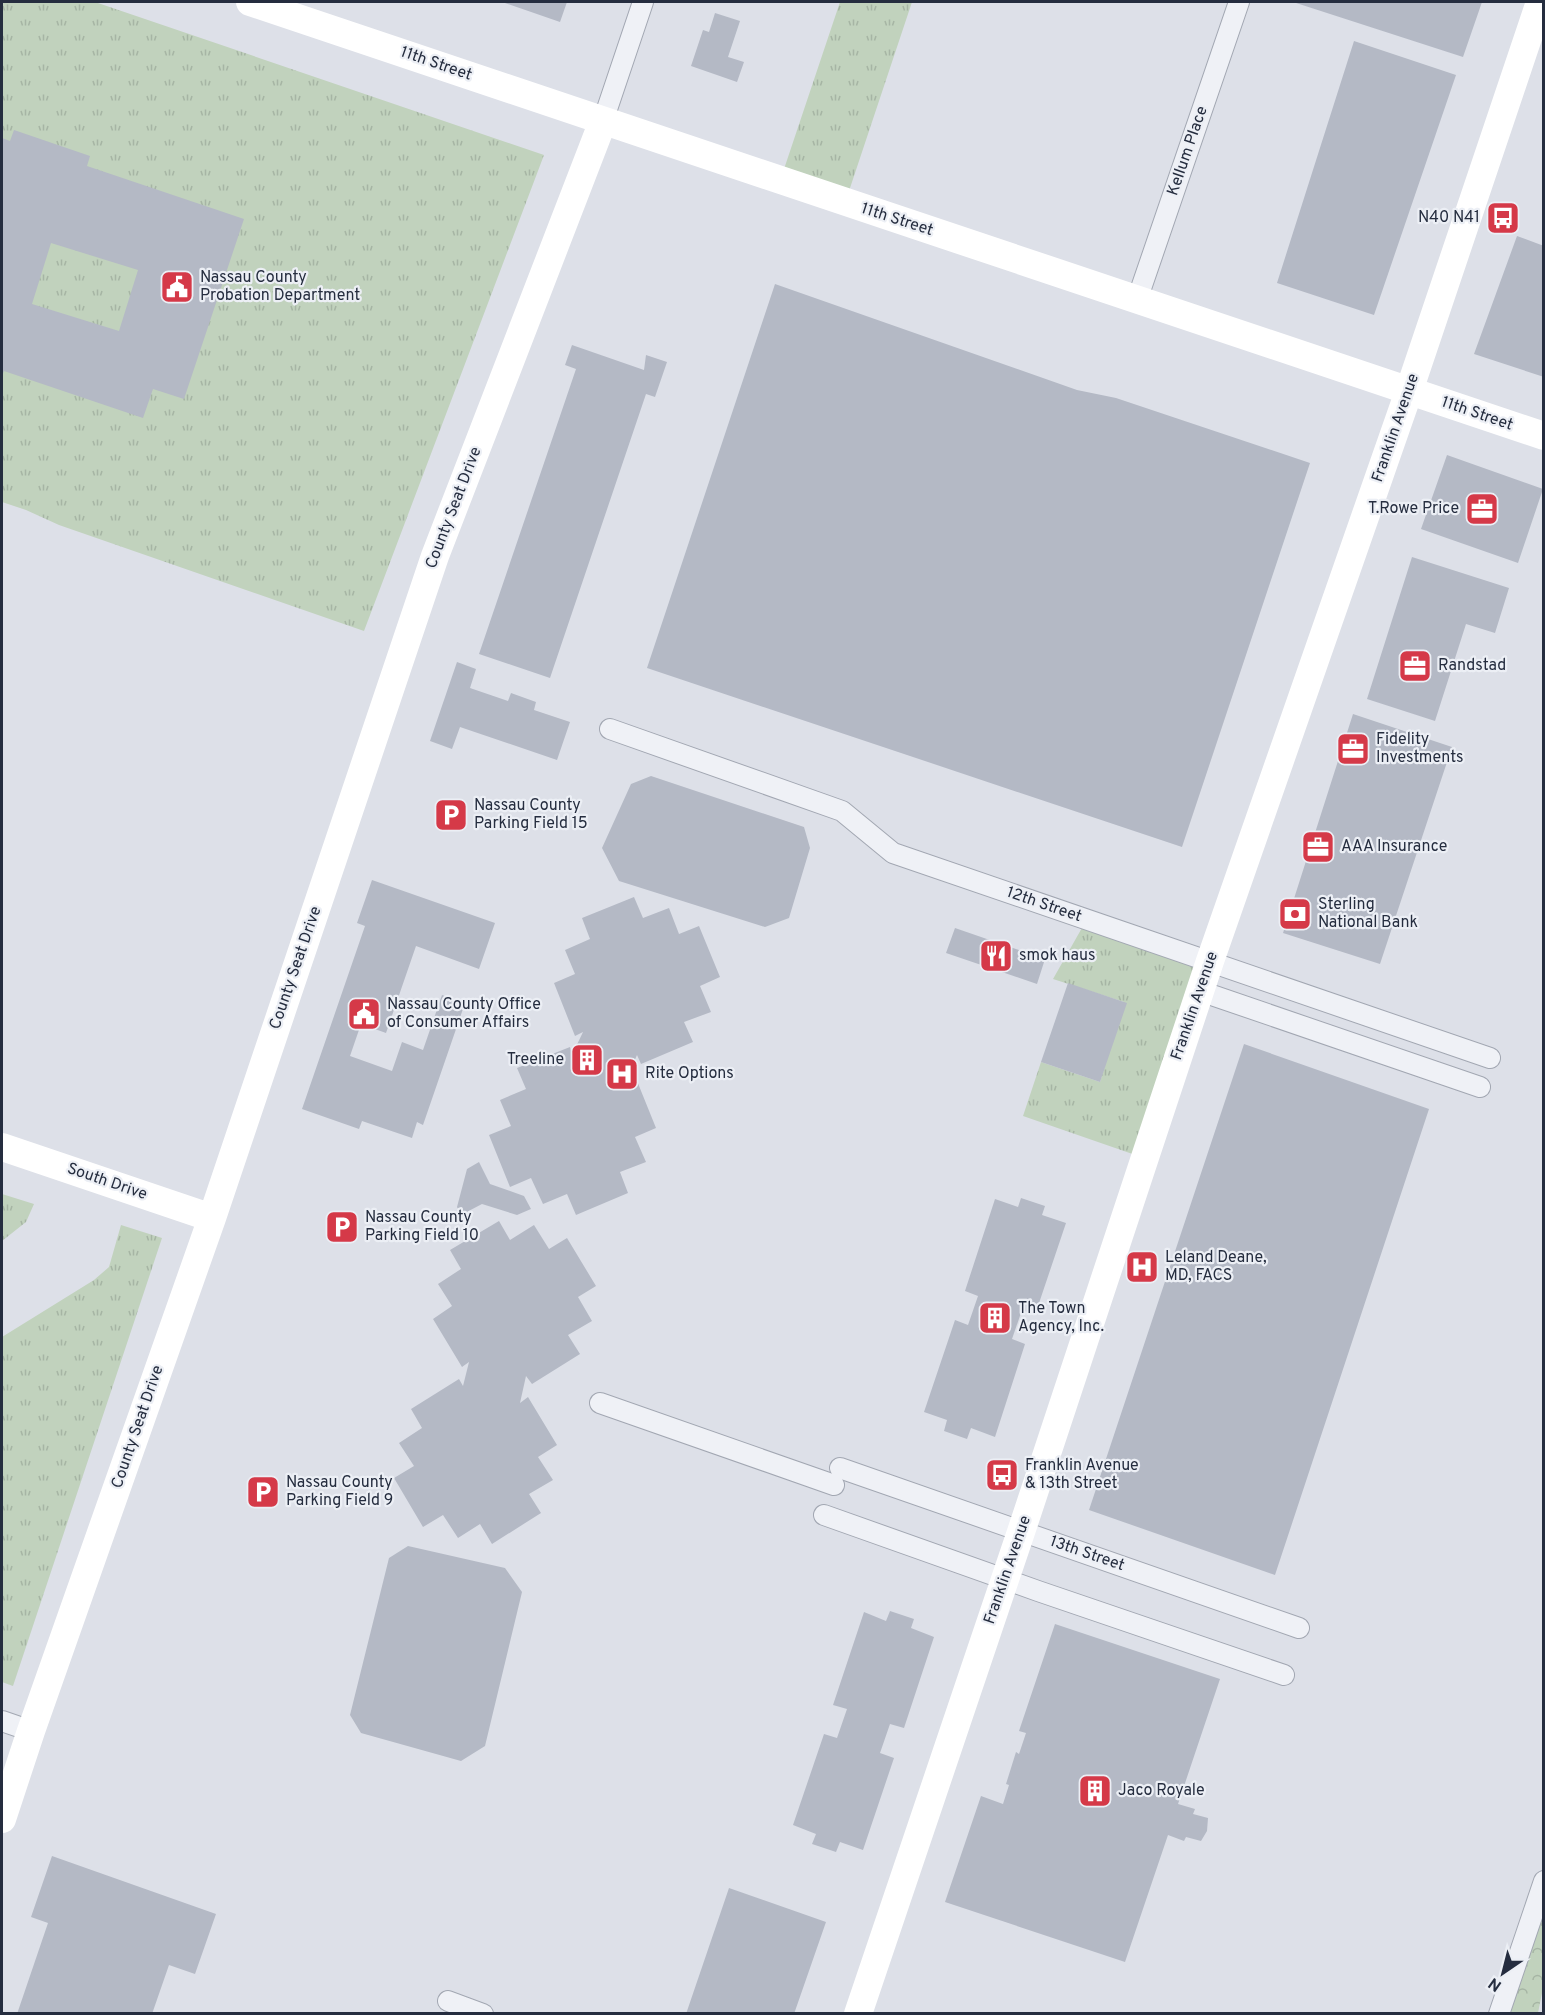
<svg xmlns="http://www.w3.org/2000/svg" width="1545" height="2015" font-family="Overpass,sans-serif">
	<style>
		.grass { fill: url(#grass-tufts) }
		.forest { fill: url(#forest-crowns) }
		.building { fill: #b4b9c5; fill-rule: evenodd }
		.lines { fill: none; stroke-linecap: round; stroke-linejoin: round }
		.street-casing { stroke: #a2a7b2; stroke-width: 22 }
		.street { stroke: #eff1f6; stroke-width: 20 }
		.secondary { stroke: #fff; stroke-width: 28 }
		.labels { text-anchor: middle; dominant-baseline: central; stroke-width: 4.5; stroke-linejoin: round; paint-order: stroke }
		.street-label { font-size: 16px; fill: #252d3f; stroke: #eceff5 }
		.poi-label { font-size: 16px; fill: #252d3f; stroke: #eceff5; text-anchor: start }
	</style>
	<defs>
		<pattern id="grass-tufts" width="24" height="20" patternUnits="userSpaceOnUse" patternTransform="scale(1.5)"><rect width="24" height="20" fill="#c1d2bd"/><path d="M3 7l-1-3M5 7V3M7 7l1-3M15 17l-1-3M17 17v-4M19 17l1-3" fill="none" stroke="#a6b5a4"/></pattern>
		<pattern id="forest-crowns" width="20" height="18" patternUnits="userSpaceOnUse" patternTransform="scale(1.5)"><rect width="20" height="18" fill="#c1d2bd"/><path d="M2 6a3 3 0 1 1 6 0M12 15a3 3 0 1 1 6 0" fill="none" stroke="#a6b5a4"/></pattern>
	</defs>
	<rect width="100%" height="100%" fill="#dde0e8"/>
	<path class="grass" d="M 2,2 L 95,2 L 544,155 L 364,631 L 59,525 L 26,510 L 2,502 Z
		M 840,2 L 912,2 L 845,203 L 780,181 Z
		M 1087,919 L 1210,961 L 1144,1158 L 1023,1116 L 1041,1062 L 1100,1082 L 1124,1002 L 1053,979 Z
		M 2,1194 L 34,1204 L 26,1222 L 2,1241 Z
		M 121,1225 L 162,1238 L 13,1686 L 2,1682 L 2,1337 L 94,1280 L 109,1267 Z"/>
	<path class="forest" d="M 1543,1914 L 1543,1988 L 1538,2013 L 1510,2014 L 1529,1951 Z"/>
	<path class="building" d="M 502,2 L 567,2 L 560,22 Z
		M 1293,2 L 1482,2 L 1463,57 Z
		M 715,13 L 740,21 L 728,57 L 744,62 L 737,82 L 691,66 L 703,30 L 709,32 Z
		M 1354,41 L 1456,75 L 1374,315 L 1277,283 Z
		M 14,130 L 90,156 L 87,166 L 244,219 L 184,399 L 153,389 L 143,418 L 4,371 L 2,376 L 2,138 L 10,141 ZM 51,243 L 138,270 L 119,331 L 32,304 Z
		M 1517,236 L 1544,246 L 1544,377 L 1474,354 Z
		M 775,284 L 1077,390 L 1116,398 L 1310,463 L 1182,847 L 647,668 Z
		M 572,345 L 644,370 L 646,355 L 667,362 L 655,397 L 646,394 L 550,678 L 479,654 L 576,369 L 565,365 Z
		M 1447,455 L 1543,489 L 1518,563 L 1421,529 Z
		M 1412,557 L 1509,588 L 1495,633 L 1466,624 L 1435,721 L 1367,699 Z
		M 457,662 L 476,669 L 470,688 L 508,701 L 511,693 L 536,702 L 534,710 L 570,722 L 557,760 L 460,727 L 452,749 L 430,741 Z
		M 1353,714 L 1452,747 L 1380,964 L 1283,933 Z
		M 651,776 L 804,827 L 810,848 L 789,918 L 765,927 L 619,881 L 602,848 L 631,784 Z
		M 372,880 L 495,923 L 479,969 L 416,946 L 386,1033 L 361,1024 L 350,1056 L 392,1071 L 402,1042 L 423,1050 L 442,995 L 465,1003 L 423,1125 L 417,1122 L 412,1138 L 362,1121 L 359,1129 L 302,1109 L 365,926 L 357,923 Z
		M 634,897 L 643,918 L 669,908 L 679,934 L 699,926 L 720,977 L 700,986 L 711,1012 L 684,1022 L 693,1042 L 641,1064 L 637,1055 L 626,1080 L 635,1076 L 656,1128 L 635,1137 L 646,1162 L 620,1172 L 628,1193 L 576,1215 L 567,1194 L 543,1204 L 531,1178 L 510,1187 L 489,1135 L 511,1126 L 500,1100 L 526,1089 L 517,1068 L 570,1047 L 572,1055 L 583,1032 L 575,1036 L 554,983 L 575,974 L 565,950 L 590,939 L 582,918 Z
		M 955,928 L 1045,959 L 1037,984 L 946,953 Z
		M 1068,983 L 1127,1003 L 1100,1082 L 1041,1062 Z
		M 1244,1044 L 1429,1109 L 1275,1575 L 1089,1510 Z
		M 479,1162 L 490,1184 L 524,1196 L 531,1209 L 517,1215 L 482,1204 L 461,1215 L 457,1207 L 467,1169 Z
		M 1021,1198 L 1045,1206 L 1042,1215 L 1066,1223 L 1035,1315 L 1022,1310 L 1012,1339 L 1025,1344 L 995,1437 L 971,1428 L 967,1439 L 944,1431 L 947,1420 L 924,1412 L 955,1320 L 968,1325 L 978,1296 L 965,1291 L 995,1199 L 1018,1207 Z
		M 499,1221 L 510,1240 L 534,1225 L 549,1249 L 567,1238 L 596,1286 L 578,1297 L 592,1321 L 568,1335 L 580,1354 L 532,1384 L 526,1376 L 520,1403 L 528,1397 L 557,1445 L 538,1457 L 553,1480 L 529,1494 L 541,1513 L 492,1544 L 480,1524 L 458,1538 L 443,1515 L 423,1527 L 394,1478 L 414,1466 L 399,1443 L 422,1428 L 411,1409 L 459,1379 L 463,1386 L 469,1362 L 462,1367 L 433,1319 L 452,1306 L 438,1284 L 461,1269 L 450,1250 Z
		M 408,1546 L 505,1568 L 522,1592 L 485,1746 L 461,1761 L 361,1733 L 350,1715 L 389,1558 Z
		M 890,1611 L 914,1619 L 911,1628 L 934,1637 L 904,1728 L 890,1724 L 880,1753 L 894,1758 L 863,1850 L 840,1842 L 836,1852 L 812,1844 L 816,1834 L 793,1825 L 824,1734 L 837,1738 L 847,1709 L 833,1705 L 864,1612 L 886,1621 Z
		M 1055,1624 L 1220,1679 L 1178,1804 L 1195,1809 L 1193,1814 L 1208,1818 L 1207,1831 L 1201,1841 L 1186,1837 L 1184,1841 L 1168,1835 L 1125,1962 L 945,1902 L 981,1796 L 1003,1804 L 1009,1785 L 1006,1784 L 1016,1752 L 1019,1754 L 1026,1733 L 1019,1731 Z
		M 52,1856 L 216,1914 L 195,1974 L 169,1965 L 152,2014 L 17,2014 L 48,1923 L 31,1917 Z
		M 729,1888 L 826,1922 L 794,2014 L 686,2014 Z"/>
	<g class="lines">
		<g class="street-casing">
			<path id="street" d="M 603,121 L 643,2
				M 1137,300 L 1239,2
				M 610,729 L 842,811 L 893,853 L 1490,1058
				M 1200,991 L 1480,1087
				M 600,1403 L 834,1485
				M 840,1468 L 1299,1628
				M 824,1515 L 1038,1591 L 1284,1675
				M 2,1721 L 31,1731
				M 448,2001 L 483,2014
				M 1499,2014 L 1544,1881"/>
		</g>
		<use href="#street" class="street"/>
		<path class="secondary" d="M 250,2 L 1544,436
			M 2,1147 L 212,1218
			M 2,1819 L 31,1731 L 212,1218 L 435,556 L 603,121
			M 858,2014 L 1021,1532 L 1210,961 L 1409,391 L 1540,2"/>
	</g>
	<defs>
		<g id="bus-square" transform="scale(1.725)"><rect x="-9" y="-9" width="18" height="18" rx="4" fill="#d53948" stroke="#eceff5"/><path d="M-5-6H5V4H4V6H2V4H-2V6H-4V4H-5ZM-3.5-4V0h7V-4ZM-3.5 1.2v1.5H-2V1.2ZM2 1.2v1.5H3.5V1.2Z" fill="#fff"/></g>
		<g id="civic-square" transform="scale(1.725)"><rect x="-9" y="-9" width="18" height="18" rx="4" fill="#d53948" stroke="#eceff5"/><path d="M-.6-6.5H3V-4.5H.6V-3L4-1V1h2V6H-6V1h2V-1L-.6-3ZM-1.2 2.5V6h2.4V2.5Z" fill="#fff"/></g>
		<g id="office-square" transform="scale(1.725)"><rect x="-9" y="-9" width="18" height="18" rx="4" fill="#d53948" stroke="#eceff5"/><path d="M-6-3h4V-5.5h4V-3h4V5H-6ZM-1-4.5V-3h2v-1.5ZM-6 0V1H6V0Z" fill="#fff"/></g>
		<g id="parking-square" transform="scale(1.725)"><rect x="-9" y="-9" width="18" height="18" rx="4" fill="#d53948" stroke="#eceff5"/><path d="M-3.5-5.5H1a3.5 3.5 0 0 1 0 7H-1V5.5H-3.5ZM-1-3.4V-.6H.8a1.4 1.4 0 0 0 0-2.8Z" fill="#fff"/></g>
		<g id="bank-square" transform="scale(1.725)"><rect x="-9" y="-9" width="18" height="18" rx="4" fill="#d53948" stroke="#eceff5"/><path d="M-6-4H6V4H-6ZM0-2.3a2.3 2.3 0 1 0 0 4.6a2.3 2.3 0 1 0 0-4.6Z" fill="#fff"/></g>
		<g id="restaurant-square" transform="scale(1.725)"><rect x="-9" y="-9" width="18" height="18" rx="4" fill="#d53948" stroke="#eceff5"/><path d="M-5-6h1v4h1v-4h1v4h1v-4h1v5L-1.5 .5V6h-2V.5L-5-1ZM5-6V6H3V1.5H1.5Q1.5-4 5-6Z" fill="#fff"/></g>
		<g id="building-square" transform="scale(1.725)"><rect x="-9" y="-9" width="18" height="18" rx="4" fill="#d53948" stroke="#eceff5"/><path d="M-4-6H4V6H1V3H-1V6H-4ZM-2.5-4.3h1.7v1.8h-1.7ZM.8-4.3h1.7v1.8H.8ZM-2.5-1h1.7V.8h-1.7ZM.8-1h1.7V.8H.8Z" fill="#fff"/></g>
		<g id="hospital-square" transform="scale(1.725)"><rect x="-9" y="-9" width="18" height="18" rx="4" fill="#d53948" stroke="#eceff5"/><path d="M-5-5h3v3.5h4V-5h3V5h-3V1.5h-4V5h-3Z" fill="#fff"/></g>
	</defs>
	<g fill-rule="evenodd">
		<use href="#bus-square" x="1503" y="218"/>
		<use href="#civic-square" x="177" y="287"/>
		<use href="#office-square" x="1482" y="509"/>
		<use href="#office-square" x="1415" y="666"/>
		<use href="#office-square" x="1353" y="749"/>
		<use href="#parking-square" x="451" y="815"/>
		<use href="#office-square" x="1318" y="847"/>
		<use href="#bank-square" x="1295" y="914"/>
		<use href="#restaurant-square" x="996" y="956"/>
		<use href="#civic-square" x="364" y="1014"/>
		<use href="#building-square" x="587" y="1060"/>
		<use href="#hospital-square" x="622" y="1074"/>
		<use href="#parking-square" x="342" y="1227"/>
		<use href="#hospital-square" x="1142" y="1267"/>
		<use href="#building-square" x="995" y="1318"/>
		<use href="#bus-square" x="1002" y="1475"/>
		<use href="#parking-square" x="263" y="1492"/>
		<use href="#building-square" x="1095" y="1791"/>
	</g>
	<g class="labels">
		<g class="street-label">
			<text transform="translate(436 64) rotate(19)">11th Street</text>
			<text transform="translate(1188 151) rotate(-71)">Kellum Place</text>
			<text transform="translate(897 220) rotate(18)">11th Street</text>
			<text transform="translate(1477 414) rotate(19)">11th Street</text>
			<text transform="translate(1396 428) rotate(-71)">Franklin Avenue</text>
			<text transform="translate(454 508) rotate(-69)">County Seat Drive</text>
			<text transform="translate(1044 905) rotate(19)">12th Street</text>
			<text transform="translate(296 968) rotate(-71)">County Seat Drive</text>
			<text transform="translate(1195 1006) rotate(-71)">Franklin Avenue</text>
			<text transform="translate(107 1182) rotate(19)">South Drive</text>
			<text transform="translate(138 1427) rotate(-71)">County Seat Drive</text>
			<text transform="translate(1087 1554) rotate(19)">13th Street</text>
			<text transform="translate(1008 1570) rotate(-71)">Franklin Avenue</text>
		</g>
		<g class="poi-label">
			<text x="1480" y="218" text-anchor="end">N40 N41</text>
			<text x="200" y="278">Nassau County<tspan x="200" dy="18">Probation Department</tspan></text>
			<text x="1459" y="509" text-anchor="end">T.Rowe Price</text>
			<text x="1438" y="666">Randstad</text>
			<text x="1376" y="740">Fidelity<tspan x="1376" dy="18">Investments</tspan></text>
			<text x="474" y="806">Nassau County<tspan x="474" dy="18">Parking Field 15</tspan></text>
			<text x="1341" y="847">AAA Insurance</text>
			<text x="1318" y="905">Sterling<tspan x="1318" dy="18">National Bank</tspan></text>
			<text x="1019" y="956">smok haus</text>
			<text x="387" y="1005">Nassau County Office<tspan x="387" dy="18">of Consumer Affairs</tspan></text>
			<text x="564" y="1060" text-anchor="end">Treeline</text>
			<text x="645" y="1074">Rite Options</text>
			<text x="365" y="1218">Nassau County<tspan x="365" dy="18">Parking Field 10</tspan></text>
			<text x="1165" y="1258">Leland Deane,<tspan x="1165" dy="18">MD, FACS</tspan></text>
			<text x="1018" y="1309">The Town<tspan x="1018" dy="18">Agency, Inc.</tspan></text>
			<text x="1025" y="1466">Franklin Avenue<tspan x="1025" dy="18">&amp; 13th Street</tspan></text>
			<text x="286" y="1483">Nassau County<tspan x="286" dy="18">Parking Field 9</tspan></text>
			<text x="1118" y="1791">Jaco Royale</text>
		</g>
	</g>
	<rect width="1545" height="2015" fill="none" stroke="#252d3f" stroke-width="6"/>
	<g transform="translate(1503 1973) rotate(215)" stroke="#eceff5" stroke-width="4.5" paint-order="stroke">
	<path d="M0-4.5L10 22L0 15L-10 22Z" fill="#252d3f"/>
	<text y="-9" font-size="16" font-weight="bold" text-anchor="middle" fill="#252d3f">N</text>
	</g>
</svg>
